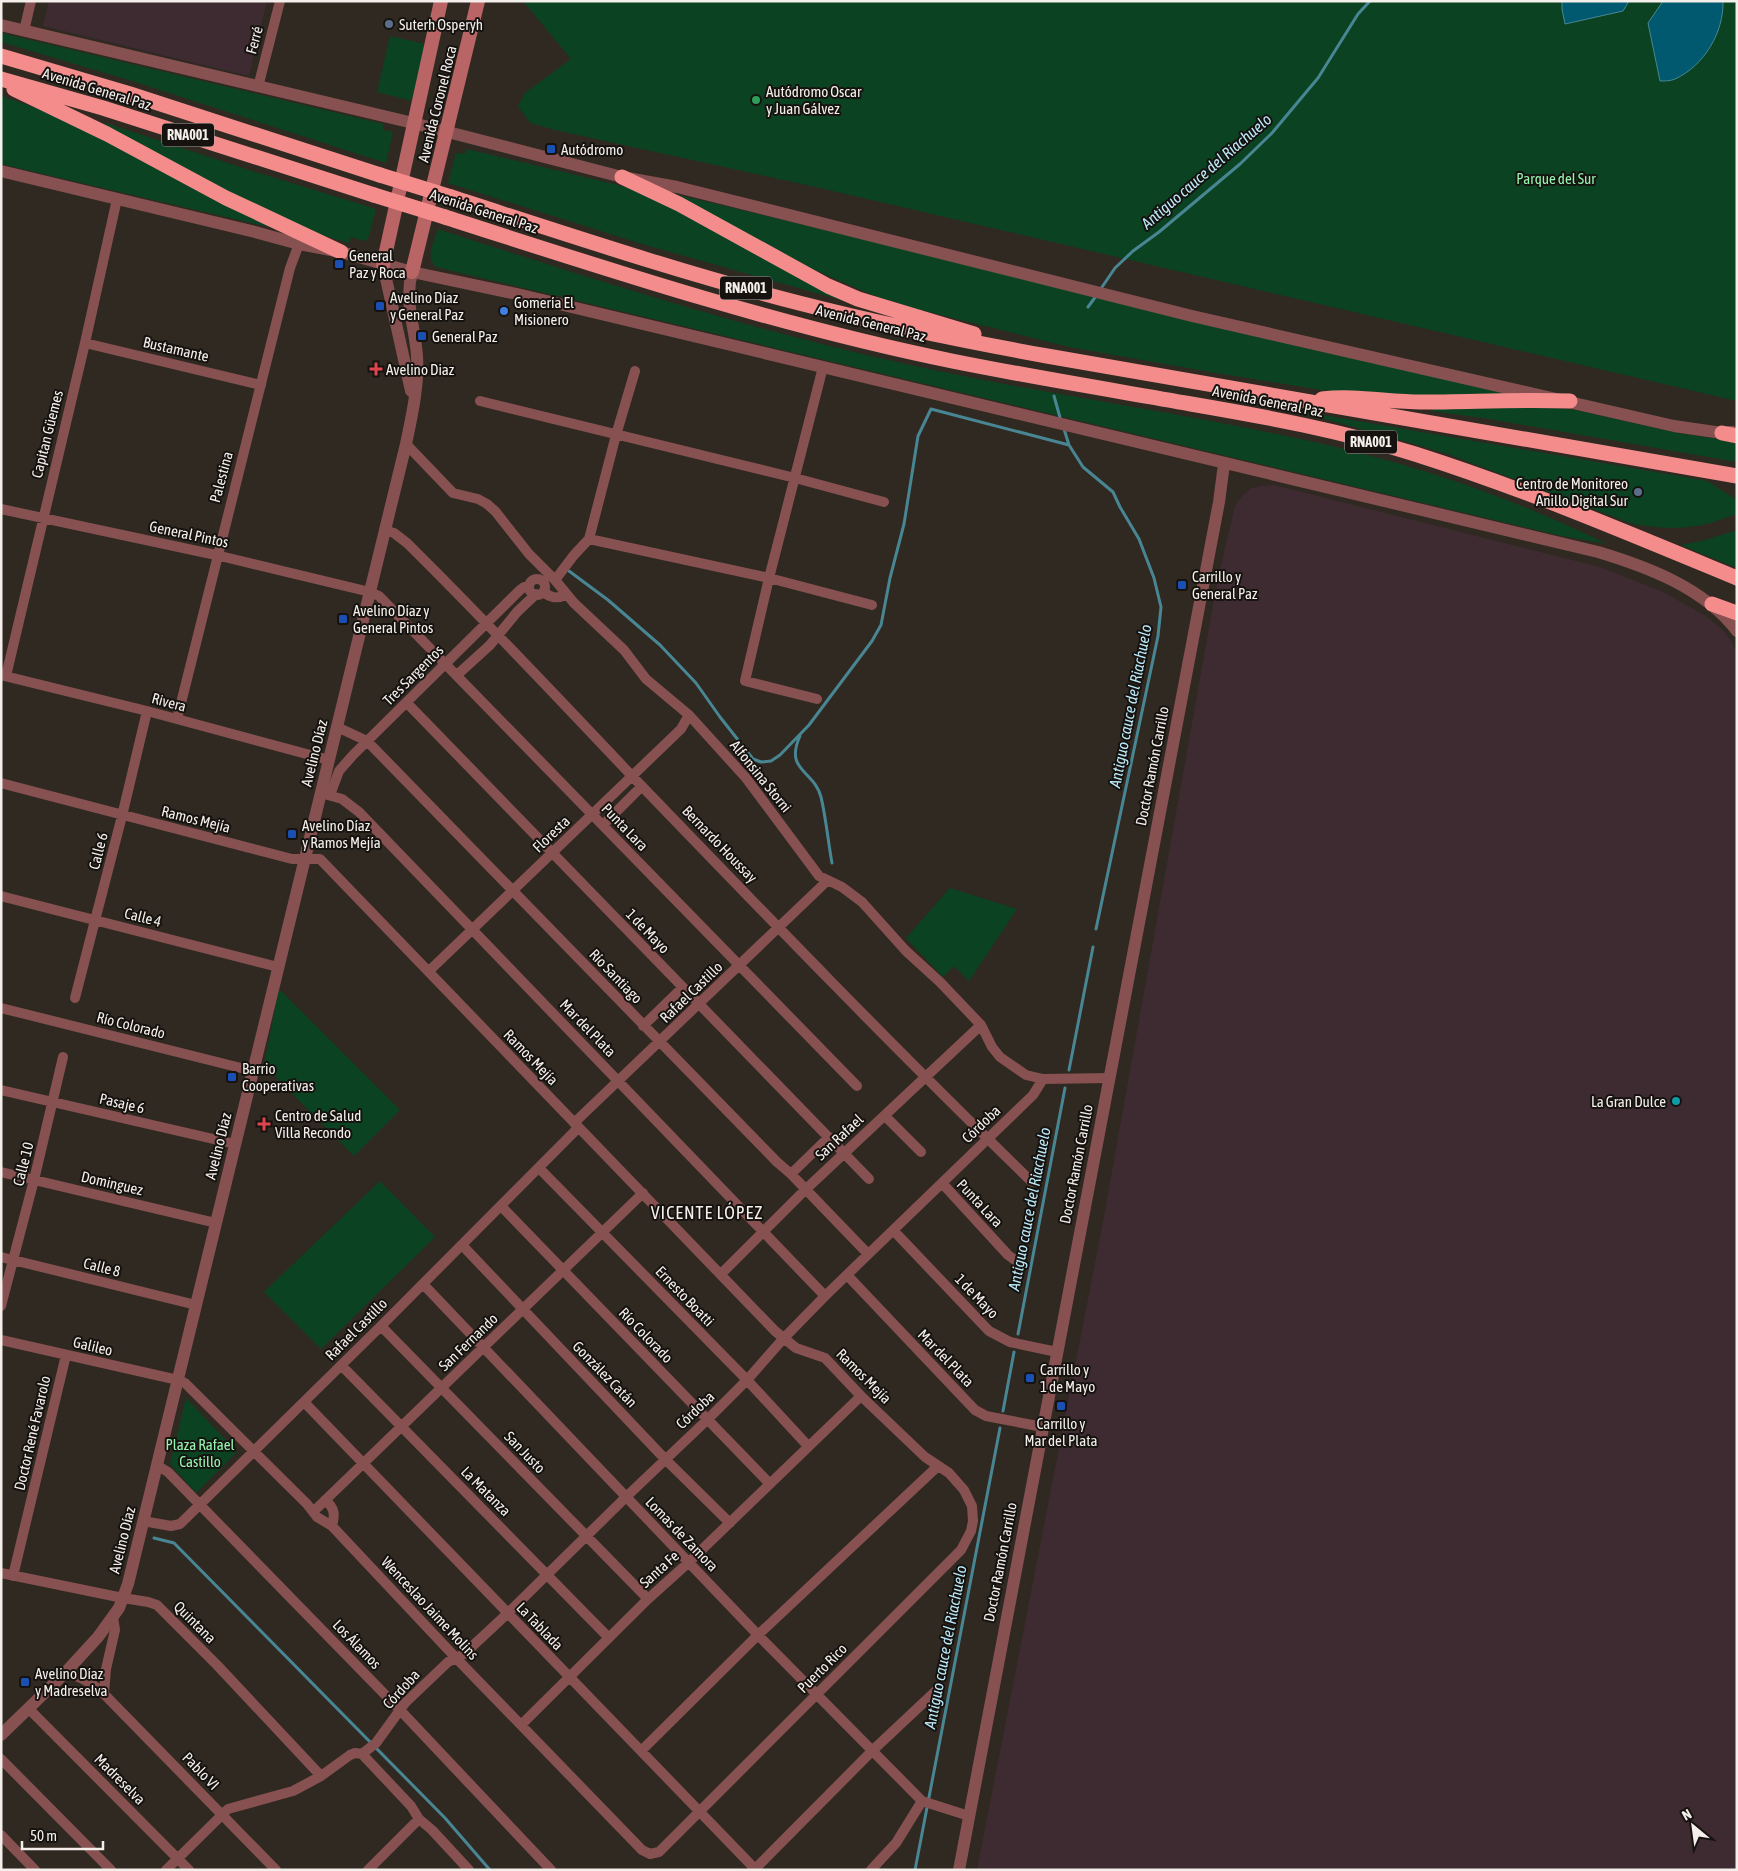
<svg xmlns="http://www.w3.org/2000/svg" width="1738" height="1871" font-family="'Asap Condensed',sans-serif">
	<style>
		.industrial { fill: #3e2b32 }
		.green { fill: #0b4322 }
		.water { fill: #00596f; stroke: #498694 }
		.lines { fill: none; stroke-linecap: round; stroke-linejoin: round }
		.stream { stroke: #498694; stroke-width: 3 }
		.minor { stroke: #865150; stroke-width: 10 }
		.tertiary { stroke: #865150; stroke-width: 12 }
		.secondary { stroke: #b96565; stroke-width: 14 }
		.motorway { stroke: #f58c8c; stroke-width: 15 }
		.motorway-bridge { stroke: #f58c8c; stroke-width: 15 }
		.service-dot { fill: #5c6f8a; stroke: #15120f; stroke-width: 2 }
		.leisure-dot { fill: #2e9e5b; stroke: #15120f; stroke-width: 2 }
		.transit-dot { fill: #1a4fb4; stroke: #15120f; stroke-width: 2 }
		.shop-dot { fill: #3f7fe0; stroke: #15120f; stroke-width: 2 }
		.health-dot { fill: #e0444e; stroke: #15120f; stroke-width: 2 }
		.culture-dot { fill: #0f9aa8; stroke: #15120f; stroke-width: 2 }
		.labels { text-anchor: middle; dominant-baseline: central; stroke-width: 4; stroke-linejoin: round; paint-order: stroke }
		.shield { fill: #15120f; stroke: #b1ada9; stroke-width: 1 }
		.shield-label { font-size: 14px; font-weight: bold; fill: #f4efeb }
		.poi-label { font-size: 15px; fill: #f4efeb; stroke: #15120f; text-anchor: start }
		.street-label { font-size: 15px; fill: #f4efeb; stroke: #15120f }
		.park-label { font-size: 15px; fill: #95f4b0; stroke: #15120f }
		.water-label { font-size: 16px; font-style: italic; fill: #bceafa; stroke: #15120f }
		.quarter-label { font-size: 18px; letter-spacing: 1px; fill: #f4efeb; stroke: #15120f }
	</style>
	<rect width="100%" height="100%" fill="#2f2921"/>
	<path class="industrial" d="M 49,1 L 267,1 L 249,76 L 43,26 Z
		M 1274,485 L 1600,567 L 1661,591 L 1706,616 L 1724,631 L 1733,644 L 1737,654 L 1737,1870 L 977,1870 L 1103,1222 L 1218,578 L 1235,506 L 1242,496 L 1252,488 L 1260,486 Z"/>
	<path class="green" d="M 523,1 L 1737,1 L 1737,401 L 820,188 L 555,130 L 530,123 L 518,106 L 525,93 L 571,59 Z
		M 1,33 L 383,124 L 383,130 L 393,132 L 386,163 L 132,81 L 1,42 Z
		M 390,36 L 425,44 L 412,101 L 377,92 Z
		M 1,96 L 42,110 L 73,124 L 273,226 L 273,228 L 1,164 Z
		M 106,123 L 249,170 L 376,209 L 368,239 L 365,241 L 351,237 L 349,243 L 301,229 L 104,127 Z
		M 467,149 L 634,189 L 648,194 L 844,301 L 642,244 L 448,183 L 456,153 L 465,154 Z
		M 670,193 L 1504,393 L 1503,395 L 1366,397 L 1216,373 L 1069,347 L 921,310 L 875,296 L 808,267 Z
		M 438,229 C 592,279 747,329 906,364 C 1059,398 1216,416 1367,455 C 1449,476 1532,507 1607,544 L 1562,536 L 436,267 C 425,258 434,240 438,229 Z
		M 1241,401 L 1707,481 L 1737,500 L 1737,514 C 1729,516 1722,519 1714,522 C 1687,530 1661,529 1633,524 L 1448,454 L 1411,443 L 1329,420 Z
		M 1542,406 L 1575,410 L 1678,433 L 1737,442 L 1737,462 L 1489,419 L 1431,411 L 1432,408 Z
		M 1737,530 L 1737,568 L 1681,545 L 1702,541 Z
		M 950,888 L 1017,909 L 969,981 L 954,966 L 943,977 L 906,938 Z
		M 279,989 L 400,1110 L 354,1156 L 264,1065 Z
		M 380,1181 L 435,1237 L 321,1349 L 264,1292 Z
		M 186,1398 L 237,1452 L 196,1493 L 170,1464 Z"/>
	<path class="water" d="M 1562,1 L 1629,1 L 1623,11 L 1565,24 L 1562,9 Z
		M 1663,1 L 1723,1 C 1724,32 1704,66 1675,79 C 1671,81 1665,81 1660,81 L 1648,23 Z"/>
	<g class="lines">
		<path class="stream" d="M 1100,290 L 1115,268 L 1133,251 L 1159,232 L 1240,164 L 1272,133 L 1318,78 L 1358,14 L 1370,1
			M 1088,307 L 1096,296
			M 1054,396 L 1061,421
			M 1064,429 L 1069,445 L 1083,467 L 1113,492 L 1120,507 L 1139,539 L 1154,578 L 1161,607 L 1158,636 L 1096,929
			M 569,571 L 608,600 L 660,645 L 696,683 L 720,717 L 753,759 L 761,762 L 771,761 L 780,755 L 809,725 L 872,641 L 881,625 L 890,578 L 904,524 L 918,436 L 931,409 L 1069,445
			M 800,736 C 784,771 814,770 821,797 C 826,818 828,841 832,863
			M 1069,1070 L 1093,947
			M 1018,1334 L 1065,1088
			M 1003,1411 L 1014,1352
			M 154,1538 L 174,1543 L 445,1818 L 490,1870
			M 915,1870 L 1000,1428"/>
		<path class="minor" d="M 24,31 L 31,1
			M 258,87 L 280,1
			M 85,343 L 261,385
			M 480,401 L 795,478 L 884,502
			M 406,444 L 453,493 L 478,499 L 487,504 L 495,511 L 529,554 L 555,580 L 574,603 L 624,650 L 646,679 L 689,715 L 746,778 L 819,876 L 842,887 L 862,902 L 906,951 L 940,982 L 981,1025 L 992,1047 L 1000,1057 L 1026,1075 L 1043,1079 L 1109,1078
			M 1,509 L 216,555 L 370,592 L 379,596 L 857,1086
			M 384,530 L 394,533 L 407,543 C 484,619 558,698 632,776 C 764,913 896,1050 1032,1182
			M 589,539 L 769,578 L 872,605
			M529 587a8 8 0 1 1 16 0a8 8 0 1 1-16 0Z
			M 555,580 L 574,555 L 589,539 L 616,435 L 635,371
			M 543,592 C 552,598 556,599 566,595
			M 1,675 L 147,711 L 329,760
			M 457,675 L 490,645 L 517,612 L 536,594
			M 6,676 L 85,343 L 117,199
			M 817,699 L 745,681 L 769,578 L 823,367
			M 407,703 L 869,1179
			M 177,719 L 290,268 L 299,244
			M 337,727 L 367,741 L 777,1162 L 791,1174 L 868,1254
			M 1,783 L 292,859 L 320,859 L 775,1331 L 796,1348 L 825,1358 L 861,1396 L 925,1457 L 949,1473 L 964,1490 L 972,1506 L 973,1521 L 971,1531 L 961,1550 L 659,1852 L 650,1854 L 642,1850 L 456,1658 L 332,1526 L 317,1517 L 307,1504 L 185,1383 L 178,1380 L 1,1340
			M 321,793 L 342,799 L 359,812 L 825,1296
			M 330,795 L 339,771 L 353,755 L 520,590 L 524,587 L 529,587
			M 603,825 L 642,786
			M 1,896 L 278,967
			M 429,971 L 681,729 L 689,715
			M 75,998 L 122,816 L 147,711
			M 1,1008 L 253,1071
			M 643,1026 L 682,988
			M 1,1090 L 235,1144
			M 885,1116 L 921,1152
			M 574,1123 L 827,881
			M 539,1168 L 747,1380 L 808,1446
			M 1,1172 L 216,1223
			M 791,1174 L 829,1137
			M 942,1183 L 1008,1255 L 1019,1263
			M 501,1206 L 770,1484
			M 893,1230 L 989,1331 L 1010,1342 L 1057,1352
			M 462,1245 L 665,1459 L 730,1523
			M 1,1257 L 196,1305
			M 721,1274 L 805,1190 L 981,1025
			M 847,1275 L 975,1410 L 986,1416 L 1043,1427
			M 423,1284 L 758,1635 L 922,1801
			M 1,1306 L 34,1180 L 63,1057
			M 381,1326 L 648,1599
			M 341,1365 L 609,1638
			M 304,1402 L 756,1870
			M 158,1466 L 168,1472 L 400,1710 L 551,1870
			M 325,1500 C 335,1508 335,1515 332,1526
			M 313,1512 L 643,1193
			M 143,1521 L 171,1526 L 180,1524 L 381,1326 L 578,1128
			M 1,1573 L 123,1598 L 148,1602 L 157,1605 L 217,1665 L 321,1776
			M 13,1576 L 66,1355
			M 113,1617 L 115,1630 L 106,1669 L 104,1694 L 276,1870
			M 65,1673 C 81,1677 91,1682 104,1694
			M 29,1709 L 189,1870
			M 521,1725 L 648,1599 L 688,1563 L 861,1396
			M 641,1751 L 758,1635 L 938,1466
			M 362,1754 L 376,1743 L 405,1703 L 448,1662 L 464,1654 L 507,1614 L 626,1497 L 707,1420 L 747,1380 L 783,1339 L 825,1296 L 1033,1095 L 1043,1079
			M 362,1754 L 411,1806 L 419,1819 L 432,1830 L 469,1870
			M 1,1759 L 111,1870
			M 922,1801 L 969,1816
			M 1,1835 L 35,1870
			M 166,1870 L 228,1809 L 293,1791 L 321,1776 L 350,1755 L 355,1753 L 362,1754
			M 368,1870 L 419,1819
			M 754,1870 L 872,1751 L 938,1689
			M 871,1870 L 896,1843 L 922,1801"/>
		<path class="tertiary" d="M 1,25 L 413,123 L 622,177 L 677,187 L 1192,316 L 1674,426 L 1722,433 L 1732,432
			M 1,171 L 255,232 L 299,244 L 341,252 L 412,272 L 517,294 L 1598,552 C 1648,567 1704,588 1737,631
			M 383,265 L 411,391
			M 1,1735 L 65,1673 L 98,1637 L 119,1608 L 128,1584 L 406,444 C 412,415 419,385 417,356 C 415,326 404,302 412,272
			M 959,1870 L 1219,502 L 1224,464"/>
		<path class="secondary" d="M 383,265 L 441,1
			M 412,272 L 478,1"/>
		<path class="motorway" d="M 1,56 L 130,94 L 380,175
			M 1,79 L 103,108 L 374,195
			M 14,89 L 107,134 L 226,198 L 341,252
			M 622,177 L 679,204 L 828,286 L 858,299 L 974,334
			M 451,197 C 566,234 682,273 799,303 C 881,324 964,341 1047,356 L 1737,476
			M 445,217 C 612,271 780,326 952,361 C 1031,377 1112,390 1191,404 C 1267,417 1342,431 1415,454 C 1525,489 1631,534 1737,578
			M 1322,399 C 1355,395 1388,402 1421,402 C 1471,402 1520,399 1570,401
			M 1722,433 L 1737,436
			M 1712,604 L 1737,613"/>
		<path class="motorway-bridge" d="M 380,175 L 451,197
			M 374,195 L 445,217"/>
	</g>
	<g class="service-dot">
		<circle cx="389" cy="24" r="5"/>
		<circle cx="1638" cy="492" r="5"/>
	</g>
	<circle class="leisure-dot" cx="756" cy="100" r="5"/>
	<g class="transit-dot">
		<rect x="546" y="144" width="10" height="10" rx="2.5"/>
		<rect x="334" y="259" width="10" height="10" rx="2.5"/>
		<rect x="375" y="301" width="10" height="10" rx="2.5"/>
		<rect x="417" y="331" width="10" height="10" rx="2.5"/>
		<rect x="1177" y="580" width="10" height="10" rx="2.5"/>
		<rect x="338" y="614" width="10" height="10" rx="2.5"/>
		<rect x="287" y="829" width="10" height="10" rx="2.5"/>
		<rect x="227" y="1072" width="10" height="10" rx="2.5"/>
		<rect x="1025" y="1373" width="10" height="10" rx="2.5"/>
		<rect x="1056" y="1401" width="10" height="10" rx="2.5"/>
		<rect x="20" y="1677" width="10" height="10" rx="2.5"/>
	</g>
	<circle class="shop-dot" cx="504" cy="311" r="5"/>
	<g class="health-dot">
		<path d="M373.5 361.5h5v5h5v5h-5v5h-5v-5h-5v-5h5z"/>
		<path d="M261.5 1116.5h5v5h5v5h-5v5h-5v-5h-5v-5h5z"/>
	</g>
	<circle class="culture-dot" cx="1676" cy="1101" r="5"/>
	<g class="labels">
		<g class="shield">
			<rect x="162" y="123.5" width="52" height="23" rx="4"/>
			<rect x="720" y="276.5" width="52" height="23" rx="4"/>
			<rect x="1345" y="430.5" width="52" height="23" rx="4"/>
		</g>
		<g class="shield-label">
			<text x="188" y="135">RNA001</text>
			<text x="746" y="288">RNA001</text>
			<text x="1371" y="442">RNA001</text>
		</g>
		<g class="poi-label">
			<text x="399" y="24">Suterh Osperyh</text>
			<text x="766" y="91">Autódromo Oscar<tspan x="766" dy="17">y Juan Gálvez</tspan></text>
			<text x="561" y="149">Autódromo</text>
			<text x="349" y="255">General<tspan x="349" dy="17">Paz y Roca</tspan></text>
			<text x="390" y="297">Avelino Díaz<tspan x="390" dy="17">y General Paz</tspan></text>
			<text x="514" y="302">Gomería El<tspan x="514" dy="17">Misionero</tspan></text>
			<text x="432" y="336">General Paz</text>
			<text x="386" y="369">Avelino Diaz</text>
			<text x="1628" y="483" text-anchor="end">Centro de Monitoreo<tspan x="1628" dy="17">Anillo Digital Sur</tspan></text>
			<text x="1192" y="576">Carrillo y<tspan x="1192" dy="17">General Paz</tspan></text>
			<text x="353" y="610">Avelino Díaz y<tspan x="353" dy="17">General Pintos</tspan></text>
			<text x="302" y="825">Avelino Díaz<tspan x="302" dy="17">y Ramos Mejía</tspan></text>
			<text x="242" y="1068">Barrio<tspan x="242" dy="17">Cooperativas</tspan></text>
			<text x="1666" y="1101" text-anchor="end">La Gran Dulce</text>
			<text x="275" y="1115">Centro de Salud<tspan x="275" dy="17">Villa Recondo</tspan></text>
			<text x="1040" y="1369">Carrillo y<tspan x="1040" dy="17">1 de Mayo</tspan></text>
			<text x="1061" y="1423" text-anchor="middle">Carrillo y<tspan x="1061" dy="17">Mar del Plata</tspan></text>
			<text x="35" y="1673">Avelino Díaz<tspan x="35" dy="17">y Madreselva</tspan></text>
		</g>
		<g class="street-label">
			<text transform="translate(254 40) rotate(-75)">Ferré</text>
			<text transform="translate(97 89) rotate(17)">Avenida General Paz</text>
			<text transform="translate(437 104) rotate(-76)">Avenida Coronel Roca</text>
			<text transform="translate(484 211) rotate(18)">Avenida General Paz</text>
			<text transform="translate(871 323) rotate(14)">Avenida General Paz</text>
			<text transform="translate(176 349) rotate(13)">Bustamante</text>
			<text transform="translate(1268 401) rotate(11)">Avenida General Paz</text>
			<text transform="translate(47 434) rotate(-76)">Capitan Güemes</text>
			<text transform="translate(221 477) rotate(-75)">Palestina</text>
			<text transform="translate(189 534) rotate(12)">General Pintos</text>
			<text transform="translate(413 675) rotate(-45)">Tres Sargentos</text>
			<text transform="translate(169 702) rotate(15)">Rivera</text>
			<text transform="translate(314 753) rotate(-76)">Avelino Díaz</text>
			<text transform="translate(1152 766) rotate(-79)">Doctor Ramón Carrillo</text>
			<text transform="translate(761 776) rotate(51)">Alfonsina Storni</text>
			<text transform="translate(196 819) rotate(14)">Ramos Mejía</text>
			<text transform="translate(625 827) rotate(46)">Punta Lara</text>
			<text transform="translate(551 834) rotate(-44)">Floresta</text>
			<text transform="translate(720 844) rotate(46)">Bernardo Houssay</text>
			<text transform="translate(98 851) rotate(-76)">Calle 6</text>
			<text transform="translate(143 917) rotate(14)">Calle 4</text>
			<text transform="translate(648 931) rotate(46)">1 de Mayo</text>
			<text transform="translate(616 976) rotate(46)">Río Santiago</text>
			<text transform="translate(691 992) rotate(-44)">Rafael Castillo</text>
			<text transform="translate(131 1025) rotate(14)">Río Colorado</text>
			<text transform="translate(588 1028) rotate(46)">Mar del Plata</text>
			<text transform="translate(531 1057) rotate(46)">Ramos Mejía</text>
			<text transform="translate(122 1103) rotate(13)">Pasaje 6</text>
			<text transform="translate(981 1124) rotate(-44)">Córdoba</text>
			<text transform="translate(839 1137) rotate(-43)">San Rafael</text>
			<text transform="translate(218 1146) rotate(-76)">Avelino Díaz</text>
			<text transform="translate(23 1164) rotate(-76)">Calle 10</text>
			<text transform="translate(1076 1164) rotate(-79)">Doctor Ramón Carrillo</text>
			<text transform="translate(112 1183) rotate(13)">Dominguez</text>
			<text transform="translate(980 1203) rotate(47)">Punta Lara</text>
			<text transform="translate(102 1267) rotate(14)">Calle 8</text>
			<text transform="translate(685 1296) rotate(46)">Ernesto Boatti</text>
			<text transform="translate(977 1296) rotate(46)">1 de Mayo</text>
			<text transform="translate(356 1329) rotate(-45)">Rafael Castillo</text>
			<text transform="translate(646 1335) rotate(46)">Río Colorado</text>
			<text transform="translate(468 1342) rotate(-44)">San Fernando</text>
			<text transform="translate(93 1346) rotate(13)">Galileo</text>
			<text transform="translate(946 1358) rotate(46)">Mar del Plata</text>
			<text transform="translate(605 1374) rotate(46)">González Catán</text>
			<text transform="translate(864 1376) rotate(45)">Ramos Mejía</text>
			<text transform="translate(695 1410) rotate(-44)">Córdoba</text>
			<text transform="translate(32 1433) rotate(-77)">Doctor René Favarolo</text>
			<text transform="translate(525 1452) rotate(46)">San Justo</text>
			<text transform="translate(486 1491) rotate(45)">La Matanza</text>
			<text transform="translate(682 1534) rotate(46)">Lomas de Zamora</text>
			<text transform="translate(122 1540) rotate(-76)">Avelino Díaz</text>
			<text transform="translate(1000 1562) rotate(-79)">Doctor Ramón Carrillo</text>
			<text transform="translate(659 1569) rotate(-42)">Santa Fe</text>
			<text transform="translate(430 1608) rotate(47)">Wenceslao Jaime Molins</text>
			<text transform="translate(195 1622) rotate(45)">Quintana</text>
			<text transform="translate(540 1626) rotate(46)">La Tablada</text>
			<text transform="translate(357 1644) rotate(46)">Los Álamos</text>
			<text transform="translate(822 1668) rotate(-45)">Puerto Rico</text>
			<text transform="translate(401 1689) rotate(-48)">Córdoba</text>
			<text transform="translate(201 1771) rotate(46)">Pablo VI</text>
			<text transform="translate(120 1779) rotate(45)">Madreselva</text>
		</g>
		<g class="park-label">
			<text x="1556" y="178">Parque del Sur</text>
			<text x="200" y="1444">Plaza Rafael<tspan x="200" dy="17">Castillo</tspan></text>
		</g>
		<g class="water-label">
			<text transform="translate(1206 171) rotate(-41)">Antiguo cauce del Riachuelo</text>
			<text transform="translate(1130 706) rotate(-79)">Antiguo cauce del Riachuelo</text>
			<text transform="translate(1029 1209) rotate(-79)">Antiguo cauce del Riachuelo</text>
			<text transform="translate(945 1647) rotate(-79)">Antiguo cauce del Riachuelo</text>
		</g>
		<g class="quarter-label">
			<text x="707" y="1212">VICENTE LÓPEZ</text>
		</g>
	</g>
	<rect width="1738" height="1871" fill="none" stroke="#f4efeb" stroke-width="5"/>
	<g transform="translate(1693 1826) rotate(331)" stroke="#15120f" stroke-width="4" paint-order="stroke">
	<path d="M0-4L9 19L0 12L-9 19Z" fill="#f4efeb"/>
	<text y="-8" font-size="14" font-weight="bold" text-anchor="middle" fill="#f4efeb">N</text>
	</g>
	<path d="M22 1841v8h81v-8" fill="none" stroke="#f4efeb" stroke-width="2.5"/>
	<text x="30" y="1841" font-size="15" fill="#f4efeb" stroke="#15120f" stroke-width="4" paint-order="stroke">50 m</text>
</svg>
